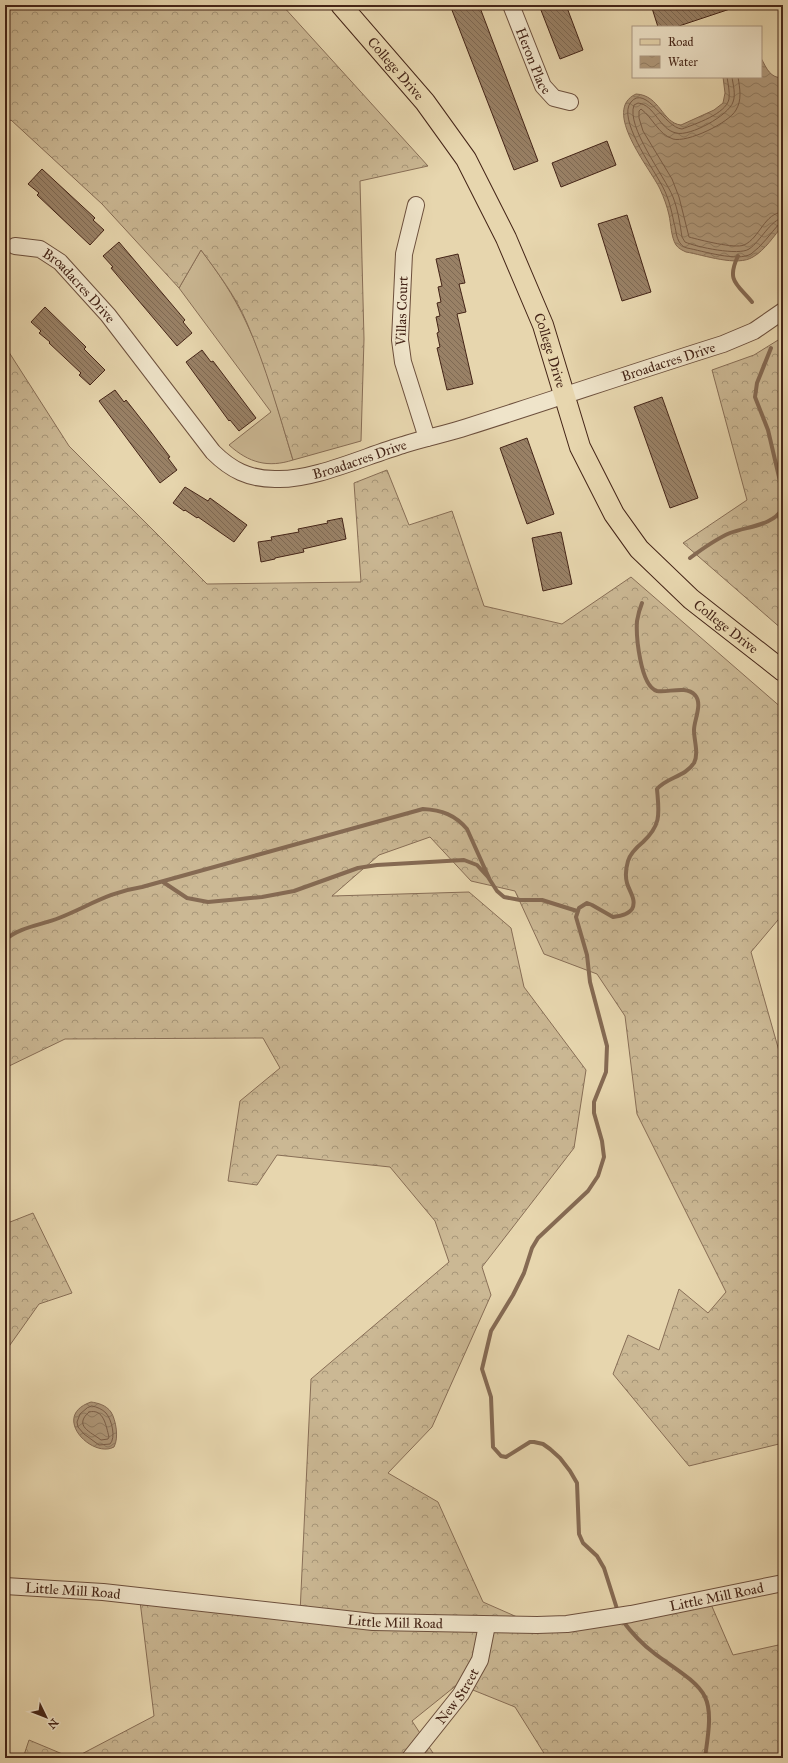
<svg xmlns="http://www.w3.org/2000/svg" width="788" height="1763" font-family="'IM FELL Great Primer',serif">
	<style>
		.grass { fill: #cbb894; stroke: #886e56 }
		.forest { fill: url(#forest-crowns); stroke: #886e56 }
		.water { fill: url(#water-waves); stroke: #856a53 }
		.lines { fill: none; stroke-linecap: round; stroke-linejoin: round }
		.shore { stroke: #7a5e49; stroke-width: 1 }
		.stream { stroke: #856a53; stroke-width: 4 }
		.building { fill: url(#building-back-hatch); stroke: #442417 }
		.minor-casing { stroke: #6d503d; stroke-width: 18 }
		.major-casing { stroke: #442417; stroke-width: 22 }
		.minor { stroke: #efe4ca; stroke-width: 16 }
		.major { stroke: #e7d6ae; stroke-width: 20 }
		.labels { text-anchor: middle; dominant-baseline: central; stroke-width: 3.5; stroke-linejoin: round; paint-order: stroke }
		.street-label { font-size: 14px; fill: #442417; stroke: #efe4ca }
	</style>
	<defs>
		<pattern id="forest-crowns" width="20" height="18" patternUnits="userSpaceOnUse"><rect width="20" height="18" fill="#cbb894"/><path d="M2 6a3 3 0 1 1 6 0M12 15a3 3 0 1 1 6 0" fill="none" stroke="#a69578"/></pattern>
		<pattern id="water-waves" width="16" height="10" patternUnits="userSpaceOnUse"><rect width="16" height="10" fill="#b0997b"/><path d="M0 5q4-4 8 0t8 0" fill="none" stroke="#917d64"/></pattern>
		<pattern id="building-back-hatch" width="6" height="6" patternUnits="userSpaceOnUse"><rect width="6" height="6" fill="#998166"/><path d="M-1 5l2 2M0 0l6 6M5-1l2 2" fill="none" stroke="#7e6953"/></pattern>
	</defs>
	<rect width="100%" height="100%" fill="#e7d6ae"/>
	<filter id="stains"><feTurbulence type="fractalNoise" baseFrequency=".005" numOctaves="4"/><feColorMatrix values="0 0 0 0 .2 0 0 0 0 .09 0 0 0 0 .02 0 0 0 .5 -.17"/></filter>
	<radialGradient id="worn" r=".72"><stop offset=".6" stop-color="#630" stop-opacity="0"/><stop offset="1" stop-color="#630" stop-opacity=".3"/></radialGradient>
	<path class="grass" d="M 201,250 C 218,272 234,296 246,322 C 267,365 279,414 293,460 C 268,468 249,463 229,445 L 271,412 L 179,288 Z"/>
	<path class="forest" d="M 5,5 L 282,5 L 428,166 L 360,181 L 364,339 L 361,441 L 293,460 C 279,414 266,367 247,323 C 236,297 218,273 201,250 L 179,288 L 102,204 L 11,120 L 5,123 Z
		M 783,337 L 783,630 L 683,543 L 747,500 L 712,370 L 754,355 Z
		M 5,346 L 69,446 L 207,584 L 361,582 L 354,483 L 387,470 L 409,525 L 452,511 L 484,606 L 562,624 L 631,577 L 783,709 L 783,914 L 751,952 L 783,1065 L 783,1443 L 689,1466 L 613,1374 L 628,1335 L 659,1350 L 679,1289 L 708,1313 L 726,1292 L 637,1114 L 625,1016 L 597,974 L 544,954 L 515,891 L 471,881 L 430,837 L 379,855 L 332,896 L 469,892 L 511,928 L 524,987 L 586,1070 L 574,1148 L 482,1267 L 491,1295 L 432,1427 L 388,1473 L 438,1502 L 483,1602 L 533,1624 L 707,1595 L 733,1655 L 783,1644 L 783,1758 L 547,1758 L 515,1707 L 458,1684 L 412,1721 L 433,1753 L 426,1758 L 74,1758 L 154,1716 L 140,1601 L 300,1613 L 311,1379 L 449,1262 L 435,1221 L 390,1167 L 277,1155 L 257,1185 L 228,1181 L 240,1101 L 280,1068 L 263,1038 L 65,1039 L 5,1068 Z
		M 33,1213 L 72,1293 L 39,1304 L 5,1352 L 5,1224 Z
		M 29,1740 L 72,1758 L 23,1758 Z"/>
	<path class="water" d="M 761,58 C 767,69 770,78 783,78 L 783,225 C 774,236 765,250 753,257 C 737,267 704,255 686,252 C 682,250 679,249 676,245 C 671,237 671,224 669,215 C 667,206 664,198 660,189 C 650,168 601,110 636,94 C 660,95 662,123 681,125 L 714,110 L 723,103 L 725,93 L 723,77 L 761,77 Z
		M 91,1402 C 98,1403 106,1405 111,1412 C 116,1420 119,1438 114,1447 C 92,1459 50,1416 91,1402 Z"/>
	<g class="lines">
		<path class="shore" d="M 727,77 C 728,84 730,92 729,99 C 726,114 695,124 682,129 C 665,128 646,84 631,102 C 617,118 652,167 660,182 C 668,195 671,208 674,223 C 676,229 676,238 680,243 C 682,246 684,247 687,248 C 703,251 737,262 751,254 C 762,246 770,234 779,224 L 783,223
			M 732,77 C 733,85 736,94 733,102 C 729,115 690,137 676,133 C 659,129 655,105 638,103 L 634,105 C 626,127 664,175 673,197 C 678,210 680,224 682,237 L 685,242 C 696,247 739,256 749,249 C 760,242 771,219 783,218
			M 738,77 C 740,89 742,100 736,110 C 729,123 687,143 673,139 C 658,134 653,118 641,109 L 639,111 L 639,118 L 643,131 L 672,179 L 679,197 L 689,237 C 700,240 735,249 744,245 C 760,238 764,213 783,212
			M 92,1406 C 97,1407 102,1409 106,1413 C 112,1420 116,1438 110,1444 L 99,1445 L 84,1434 L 78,1427 L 77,1422 L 80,1414 L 87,1408 Z
			M 89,1412 C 104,1408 106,1426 109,1437 L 108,1439 L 101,1440 C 91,1432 73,1426 89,1412 Z"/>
		<path class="stream" d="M 738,256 C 726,281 737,284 752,302
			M 771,348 L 757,383 L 755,397 L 768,430 L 783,494
			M 690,558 C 702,549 716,539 730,533 C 748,526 773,526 783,508
			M 163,882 L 187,898 L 208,902 L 262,897 L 294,891 L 358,868 L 377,865 L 464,860 L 477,865 L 488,877 L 497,891 L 504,897 L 520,900 L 542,900 L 577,911
			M 5,940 C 19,927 42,925 59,918 C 89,906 109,892 142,887 L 423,809 C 442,810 455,815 467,829 L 489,878
			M 618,1612 L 604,1568 L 597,1556 L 583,1543 L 579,1534 L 577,1483 L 570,1471 L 560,1458 L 550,1449 L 543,1444 L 534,1442 L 530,1442 L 506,1457 L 501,1456 L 493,1447 L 491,1397 L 482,1369 L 491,1331 L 513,1295 L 524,1273 L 532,1248 L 538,1238 L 588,1191 L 598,1176 L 604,1157 L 602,1141 L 594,1113 L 594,1102 L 606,1072 L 607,1046 L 590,982 L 587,955 L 576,917 L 579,908 L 587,903 L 592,905 L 613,917 C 619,916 628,915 632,909 C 637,900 629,891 627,883 C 625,876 626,868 628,861 C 630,854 637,847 643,842 C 662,824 659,813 657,789 C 667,777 685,777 694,763 C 699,753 694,741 694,730 C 694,720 703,704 695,695 C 686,685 668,693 657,691 C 640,686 636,635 637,621 C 638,615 640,608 642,603
			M 622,1620 C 631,1632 642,1644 654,1653 C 669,1665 697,1680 705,1697 C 713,1713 707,1741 705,1758"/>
	</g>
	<path class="building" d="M 450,5 L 479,5 L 538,161 L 514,170 Z
		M 539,5 L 566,5 L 583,50 L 560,59 Z
		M 651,5 L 736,5 L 736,7 L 676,27 L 658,27 Z
		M 607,141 L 616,165 L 561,187 L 552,163 Z
		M 42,169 L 95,218 L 93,220 L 104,230 L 90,245 L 37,195 L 39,193 L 28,184 Z
		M 627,215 L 651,292 L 622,301 L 598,224 Z
		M 119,242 L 185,320 L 183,322 L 192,333 L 177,346 L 111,268 L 113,267 L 103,256 Z
		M 458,254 L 465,283 L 459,284 L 466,312 L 457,314 L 473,384 L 447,390 L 437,348 L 440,347 L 437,333 L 439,332 L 436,317 L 440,316 L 437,303 L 441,302 L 438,287 L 442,286 L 436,259 Z
		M 45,307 L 86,347 L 84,349 L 105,370 L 90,385 L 79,375 L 81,373 L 49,343 L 50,342 L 39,333 L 41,331 L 31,322 Z
		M 202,350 L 211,362 L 213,361 L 256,418 L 239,431 L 230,420 L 229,421 L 186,362 Z
		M 115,390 L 124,402 L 126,400 L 148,428 L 170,457 L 168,458 L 177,470 L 160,483 L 99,401 Z
		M 662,397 L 698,498 L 670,508 L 634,407 Z
		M 527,438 L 554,514 L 527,524 L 500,448 Z
		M 185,487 L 208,501 L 210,498 L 247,525 L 234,542 L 198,517 L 197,518 L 185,510 L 184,511 L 173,503 Z
		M 342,518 L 346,539 L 303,549 L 304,552 L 275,558 L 275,559 L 261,562 L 258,542 L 272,540 L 271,537 L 299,532 L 298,529 L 328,523 L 327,521 Z
		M 561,532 L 572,584 L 543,591 L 532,538 Z"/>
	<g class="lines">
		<g class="minor-casing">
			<g id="minor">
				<path id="s1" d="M 511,5 L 543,86 L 554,98 L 570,102"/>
				<path d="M 416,205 L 404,254 L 400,340 L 403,362 L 427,438"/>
				<path id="s2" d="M 15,246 L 40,249 L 60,262 L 108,315 L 213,452 C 231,470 249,479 275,479 C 313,481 365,456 403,445 C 424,438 446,434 467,427 C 552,400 637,371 723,344 L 754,331 L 783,311"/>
				<path id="s3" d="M 5,1586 L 103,1592 L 373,1622 L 537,1625 L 567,1624 L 631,1614 L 783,1583"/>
				<path id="s4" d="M 410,1758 L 461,1694 L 480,1660 L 487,1625"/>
			</g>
		</g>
		<g class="major-casing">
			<g id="major">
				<path id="s5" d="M 341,5 L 425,102 L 466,159 L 506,238 L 543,325 L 580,447 L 614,514 L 639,549 L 691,599 L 783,671"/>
			</g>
		</g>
		<use href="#minor" class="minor"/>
		<use href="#major" class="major"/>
	</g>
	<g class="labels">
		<g class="street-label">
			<text stroke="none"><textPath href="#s1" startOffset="60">Heron Place</textPath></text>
			<text stroke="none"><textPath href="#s5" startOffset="84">College Drive</textPath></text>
			<text stroke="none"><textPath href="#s2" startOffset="79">Broadacres Drive</textPath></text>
			<text transform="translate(402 311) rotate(-88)">Villas Court</text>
			<text stroke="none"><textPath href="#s5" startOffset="408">College Drive</textPath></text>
			<text stroke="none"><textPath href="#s2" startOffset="774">Broadacres Drive</textPath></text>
			<text stroke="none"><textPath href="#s2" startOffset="450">Broadacres Drive</textPath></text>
			<text stroke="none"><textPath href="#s5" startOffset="744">College Drive</textPath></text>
			<text stroke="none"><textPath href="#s3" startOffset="68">Little Mill Road</textPath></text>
			<text stroke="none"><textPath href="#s3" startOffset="716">Little Mill Road</textPath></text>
			<text stroke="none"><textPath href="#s3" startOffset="392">Little Mill Road</textPath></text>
			<text stroke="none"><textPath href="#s4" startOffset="78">New Street</textPath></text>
		</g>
	</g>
	<rect width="788" height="1763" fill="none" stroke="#e7d6ae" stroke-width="20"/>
	<rect x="6" y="6" width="776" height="1751" fill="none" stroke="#442417" stroke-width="2"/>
	<rect x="10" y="10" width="768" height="1743" fill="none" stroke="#442417"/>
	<rect x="632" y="26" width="130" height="52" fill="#efe4ca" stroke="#ab9782"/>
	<rect x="640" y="39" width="20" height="6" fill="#e7d6ae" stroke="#ab9782"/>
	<text x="668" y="46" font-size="12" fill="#442417">Road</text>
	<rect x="640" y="56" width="20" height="12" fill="url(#water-waves)" stroke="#ab9782"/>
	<text x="668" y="66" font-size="12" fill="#442417">Water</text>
	<g transform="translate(46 1717) rotate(133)" stroke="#efe4ca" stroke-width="3" paint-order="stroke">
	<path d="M0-3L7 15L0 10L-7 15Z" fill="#442417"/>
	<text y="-6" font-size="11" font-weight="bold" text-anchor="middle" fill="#442417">N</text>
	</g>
	<rect width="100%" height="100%" filter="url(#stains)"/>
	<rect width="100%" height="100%" fill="url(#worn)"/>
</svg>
